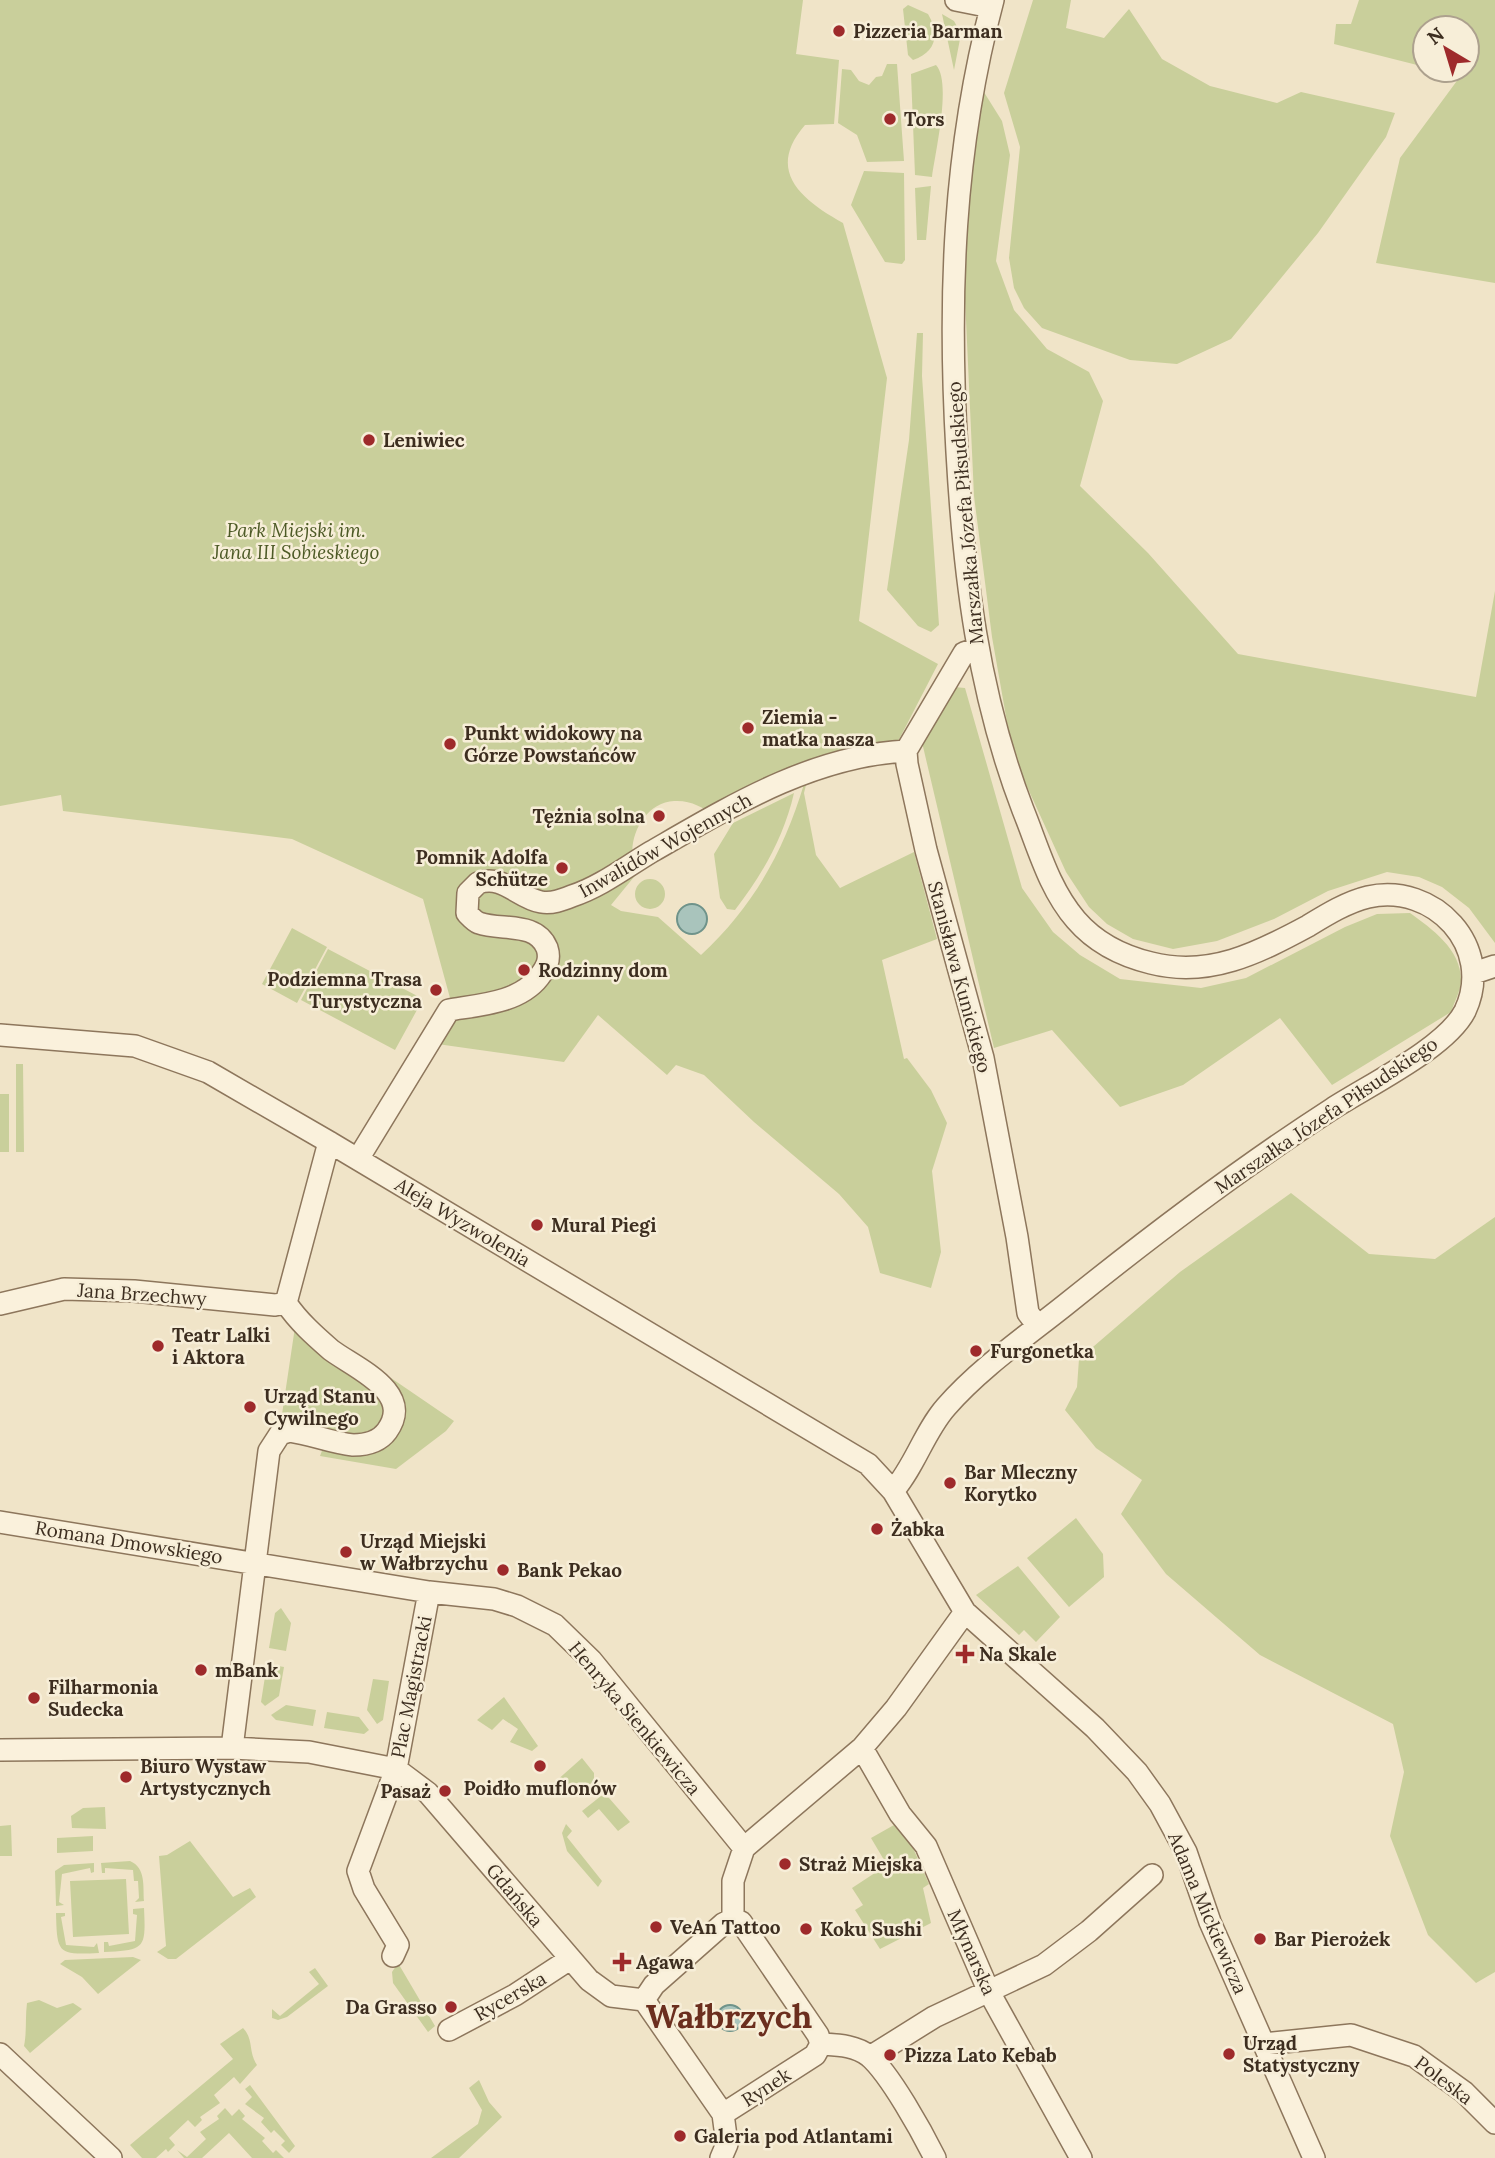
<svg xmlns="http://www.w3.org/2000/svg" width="1495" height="2158" font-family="Lora,serif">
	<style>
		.green { fill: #c9cf9b; fill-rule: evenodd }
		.water { fill: #a9c4bc; stroke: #6f938a; stroke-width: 2 }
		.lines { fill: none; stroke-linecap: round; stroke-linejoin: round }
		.minor-casing { stroke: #8d765c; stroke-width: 24 }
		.minor { stroke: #faf1dc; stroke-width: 21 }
		.poi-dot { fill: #9e2a2b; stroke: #f7eed8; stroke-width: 2.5 }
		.labels { text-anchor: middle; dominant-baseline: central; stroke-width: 5; stroke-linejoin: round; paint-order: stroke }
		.poi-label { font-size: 19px; font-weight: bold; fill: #3d2e20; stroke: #f7eed8; text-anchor: start }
		.street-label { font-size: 19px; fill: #3d2e20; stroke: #f7eed8 }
		.park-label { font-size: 19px; font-style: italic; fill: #4d5a26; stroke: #f7eed8 }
		.town-label { font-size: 33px; font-weight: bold; fill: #6b2e1e; stroke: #f7eed8 }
	</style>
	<rect width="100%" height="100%" fill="#f0e4c8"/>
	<path class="green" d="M 0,0 L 803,0 L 796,54 L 839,60 L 834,124 L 805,125 C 765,171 802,200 843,223 L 887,378 L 859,621 L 938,664 L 890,757 L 808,777 L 804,793 L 816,855 L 840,888 L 914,852 L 937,939 L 882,960 L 904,1059 L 907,1058 L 931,1090 L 947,1123 L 932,1171 L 941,1252 L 931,1288 L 880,1273 L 868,1227 L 839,1194 L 754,1122 L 704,1075 L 676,1065 L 667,1075 L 598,1015 L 564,1062 L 423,1042 L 450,998 L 423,899 L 292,839 L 63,811 L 61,795 L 0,806 ZM 804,784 C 784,851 753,907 701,955 L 658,917 L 621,911 L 611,905 L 638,872 C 622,847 642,802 674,801 C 691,800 702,807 715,816 Z
		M 1033,0 L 1071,0 L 1066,28 L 1104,38 L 1129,9 L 1162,59 L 1210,86 L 1277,103 L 1301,92 L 1395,113 L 1386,137 L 1318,233 L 1231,339 L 1177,364 L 1130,360 L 1042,328 L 1024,308 L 1014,288 L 1009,258 L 1020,147 L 1004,93 Z
		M 1359,0 L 1495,0 L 1495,283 L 1376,263 L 1400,158 L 1462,74 L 1440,70 L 1467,70 L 1467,28 L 1425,28 L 1425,67 L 1334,44 L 1336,24 L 1351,24 Z
		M 908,5 L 928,14 C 940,35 936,52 913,60 L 908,55 L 903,9 Z
		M 942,14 L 954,21 L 961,34 L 954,70 Z
		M 887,64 L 897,64 L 904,161 L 867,162 L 857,135 L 838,123 L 842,69 L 851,70 L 859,81 L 869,85 L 876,77 L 882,76 Z
		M 936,65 C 952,82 935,153 932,177 L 915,175 L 911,74 Z
		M 982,89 L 1002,121 L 1010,155 L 996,261 L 1014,310 L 1047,349 L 1089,372 L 1103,401 L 1080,486 L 1148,553 L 1238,654 L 1476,697 L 1495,591 L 1495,943 L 1469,908 L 1442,887 L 1419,877 L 1387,872 L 1328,891 L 1274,919 L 1217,941 L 1173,949 L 1133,939 L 1107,924 L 1089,907 L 1066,872 L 1013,756 L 992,637 L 974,496 L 963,254 Z
		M 864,171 L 904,173 L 905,260 L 902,264 L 885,262 L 851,205 Z
		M 931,186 L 926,240 L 917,240 L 915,188 Z
		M 917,333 L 923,333 L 922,376 L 939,625 L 931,632 L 918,626 L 887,590 L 909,440 Z
		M 954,687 L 965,688 L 1022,888 L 1053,932 L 1080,955 L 1120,979 L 1201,988 L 1246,978 L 1345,927 L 1377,914 L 1410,913 C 1432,929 1461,949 1461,980 C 1461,990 1454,1003 1451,1012 L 1332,1085 L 1280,1018 L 1183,1085 L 1120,1107 L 1052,1030 L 994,1048 L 921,738 Z
		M 794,793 C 784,837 762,875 735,910 L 727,909 L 720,898 L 714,854 L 733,823 Z
		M635 894a15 15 0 1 1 30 0a15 15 0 1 1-30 0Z
		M 292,928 L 327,947 L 297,1003 L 262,984 Z
		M 328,949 L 423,999 L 395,1050 L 301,1000 Z
		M 16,1064 L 23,1064 L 24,1152 L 16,1152 Z
		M 0,1094 L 9,1094 L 9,1152 L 0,1152 Z
		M 1291,1193 L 1369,1254 L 1435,1259 L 1495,1217 L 1495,1972 L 1476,1983 L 1428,1935 L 1390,1836 L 1404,1772 L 1393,1724 L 1260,1655 L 1166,1574 L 1121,1514 L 1142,1480 L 1096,1448 L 1065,1410 L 1077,1387 L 1079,1359 L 1180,1272 Z
		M 295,1327 C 308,1339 380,1395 383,1404 C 387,1413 381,1421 377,1429 L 355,1435 L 281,1421 Z
		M 391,1378 L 454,1421 L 446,1431 L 396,1469 L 320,1456 L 323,1448 C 335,1450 348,1454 361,1455 C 383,1455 409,1432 403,1409 C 401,1398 393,1389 391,1378 Z
		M 1076,1518 L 1103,1554 L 1104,1577 L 1069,1607 L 1027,1558 Z
		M 1018,1566 L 1060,1617 L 1036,1642 L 1024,1630 L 1019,1635 L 976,1595 Z
		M 281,1608 L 291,1623 L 286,1651 L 269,1648 L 275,1613 Z
		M 267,1664 L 284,1667 L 279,1696 L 265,1706 L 261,1702 Z
		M 373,1679 L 389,1681 L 383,1720 L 377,1724 L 367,1710 Z
		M 504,1697 L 538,1746 L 532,1751 L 510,1742 L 518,1729 L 503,1719 L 492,1730 L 477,1720 Z
		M 286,1705 L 316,1710 L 313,1726 L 276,1720 L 271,1715 Z
		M 327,1712 L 359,1717 L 369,1730 L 364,1734 L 324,1728 Z
		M 582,1758 L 594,1773 L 594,1781 L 574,1796 L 567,1796 L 555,1782 Z
		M 601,1796 L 609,1798 L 630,1822 L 618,1831 L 599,1809 L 588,1818 L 582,1811 Z
		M 105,1807 L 106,1829 L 72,1828 L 71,1816 L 83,1808 Z
		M 566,1824 L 572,1831 L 567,1837 L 602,1881 L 598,1887 L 567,1851 L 562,1833 Z
		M 11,1825 L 12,1856 L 0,1856 L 0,1826 Z
		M 894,1825 L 913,1848 L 929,1884 L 923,1888 L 931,1923 L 880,1949 L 855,1910 L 863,1905 L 852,1888 L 887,1865 L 871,1838 Z
		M 93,1836 L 93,1851 L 57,1853 L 57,1838 Z
		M 190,1841 L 233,1897 L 250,1888 L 256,1897 L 176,1959 L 168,1959 L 157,1952 L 166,1946 L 159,1856 L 167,1855 Z
		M 130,1861 C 146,1868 143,1886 144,1901 L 135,1902 L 139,1898 L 138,1881 L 134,1881 L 133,1870 L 105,1868 L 105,1873 L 102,1873 L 101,1863 Z
		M 94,1863 L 94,1872 L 91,1873 L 90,1868 L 62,1874 L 59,1902 L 64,1905 L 56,1906 L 55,1871 L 64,1865 Z
		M 126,1879 L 129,1934 L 73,1937 L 70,1881 Z
		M 144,1908 C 146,1949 145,1950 104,1952 L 104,1942 L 108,1942 L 109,1946 L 135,1941 L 137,1915 L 133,1914 L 133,1909 Z
		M 56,1913 L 65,1913 L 65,1916 L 61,1917 L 66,1945 L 94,1947 L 97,1943 L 99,1953 C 58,1955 57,1954 56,1913 Z
		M 133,1957 L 141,1960 L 98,1994 L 82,1977 L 60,1964 L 65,1960 Z
		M 398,1963 L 435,2026 L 428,2032 L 393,1983 L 392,1972 Z
		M 315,1968 L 328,1986 L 287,2017 L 278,2020 L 272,2018 L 272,2009 L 280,2016 L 319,1984 L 309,1972 Z
		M 39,2000 L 57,2008 L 73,2003 L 82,2009 L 30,2053 L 24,2046 C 27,2031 25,2018 27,2003 Z
		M 243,2028 C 254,2039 248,2052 257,2065 L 240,2084 L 234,2077 L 214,2095 L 220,2103 L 200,2117 L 202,2120 L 195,2127 L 188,2120 L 169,2138 L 175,2145 L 168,2152 L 166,2149 L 156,2158 L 142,2158 L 130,2145 L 233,2059 L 220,2044 Z
		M 479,2080 L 489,2102 L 502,2117 L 459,2158 L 431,2158 L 478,2124 L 482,2110 L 469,2088 Z
		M 250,2085 L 295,2146 L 289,2153 L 281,2145 L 285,2141 L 274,2130 L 271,2133 L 261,2122 L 264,2118 L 245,2104 L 252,2097 L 245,2089 Z
		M 225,2108 L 232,2116 L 239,2109 L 245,2116 L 242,2119 L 265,2138 L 262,2141 L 273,2153 L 276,2150 L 284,2158 L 252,2158 L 229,2133 L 202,2158 L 184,2158 L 177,2150 L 187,2157 L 206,2139 L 200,2132 L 219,2119 L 217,2116 Z"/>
	<path class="water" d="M677 919a15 15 0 1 1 30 0a15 15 0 1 1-30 0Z
		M717 2018a13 13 0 1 1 26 0a13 13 0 1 1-26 0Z"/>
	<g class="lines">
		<g class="minor-casing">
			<path id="minor" d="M 956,0 L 991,7
				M 976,649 L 964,653 L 906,751 L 907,764 L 926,850 L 983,1058 L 1017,1237 L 1028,1313 L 1038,1326
				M 1474,973 L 1495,966
				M 0,1035 L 135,1046 L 208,1072 L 329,1142 L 868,1464 L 893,1491 L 965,1612 L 1095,1728 L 1137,1772 L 1160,1804 L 1186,1852 L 1210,1922 L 1314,2158
				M 358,1159 L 449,1010 C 479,1005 519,1003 539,977 C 546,968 551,960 547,948 C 536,921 501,931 479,923 C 474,921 471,917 467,913 L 468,893 L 478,883 C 503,874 518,898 541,902 C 552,904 562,900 572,896 C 600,887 626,867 651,852 C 731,806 812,756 906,751
				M 286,1303 L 329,1142
				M 0,1304 L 64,1289 L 134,1291 L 275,1305 L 286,1303
				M 893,1491 C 915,1466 924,1432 946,1407 C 979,1369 1025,1337 1064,1306 C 1151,1236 1239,1169 1332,1109 C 1369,1085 1446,1048 1465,1011 C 1495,947 1434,882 1368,897 C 1347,902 1326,915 1308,926 C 1258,953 1209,978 1151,963 C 1122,956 1095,942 1076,920 C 1049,889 1038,847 1023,810 C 978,693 964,576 957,452 C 948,298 953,150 993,0
				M 0,1522 L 429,1592 L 494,1599 L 517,1606 L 555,1625 L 591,1660 L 744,1848
				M 232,1748 L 269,1451 L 280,1434 L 290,1431 C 311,1434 332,1443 353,1445 C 366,1445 379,1442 387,1431 C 415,1392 355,1368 331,1350 C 315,1336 298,1321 286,1303
				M 862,1748 L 900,1814 L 926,1846 L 989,1992 L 1081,2158
				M 0,1750 L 232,1748 L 309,1752 L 396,1769 L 428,1793 L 589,1980 L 611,1996 L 644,2000
				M 733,1919 L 733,1881 L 744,1848 L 862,1748 L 896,1708 L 965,1612
				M 393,1956 L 398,1945 L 364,1889 L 358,1871 L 396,1769 L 429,1592
				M 644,2000 L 723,2114 L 727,2144 L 721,2158
				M 644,2000 L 654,1985 L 723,1924 L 733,1919
				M 449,2030 L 515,1995 L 570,1959
				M 821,2044 C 837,2045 855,2045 869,2056 C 890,2074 922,2132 935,2158
				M 1264,2044 L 1351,2035 L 1414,2056 L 1464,2092 L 1495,2123
				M 0,2054 L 111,2158
				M 870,2057 L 934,2017 L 1044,1965 L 1089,1931 L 1152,1875
				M 723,2114 L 815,2055 L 821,2044 L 818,2035 L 741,1922 L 733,1919"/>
		</g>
		<use href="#minor" class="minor"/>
	</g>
	<g class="poi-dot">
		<circle cx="839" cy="31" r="7"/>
		<circle cx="890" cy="119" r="7"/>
		<circle cx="369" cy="440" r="7"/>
		<circle cx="748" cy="728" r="7"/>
		<circle cx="450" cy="744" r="7"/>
		<circle cx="659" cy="816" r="7"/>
		<circle cx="562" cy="868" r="7"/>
		<circle cx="524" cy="970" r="7"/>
		<circle cx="436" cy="990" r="7"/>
		<circle cx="537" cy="1225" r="7"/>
		<circle cx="158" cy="1346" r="7"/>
		<circle cx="976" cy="1351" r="7"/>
		<circle cx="250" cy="1407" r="7"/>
		<circle cx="950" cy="1483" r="7"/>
		<circle cx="877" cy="1529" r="7"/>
		<circle cx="346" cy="1552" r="7"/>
		<circle cx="503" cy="1570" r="7"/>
		<path d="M961.5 1643.5h7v7h7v7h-7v7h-7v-7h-7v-7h7z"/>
		<circle cx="201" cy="1670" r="7"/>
		<circle cx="34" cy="1698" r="7"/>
		<circle cx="540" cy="1766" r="7"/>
		<circle cx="126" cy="1777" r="7"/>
		<circle cx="445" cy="1791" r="7"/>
		<circle cx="785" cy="1864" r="7"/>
		<circle cx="656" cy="1927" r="7"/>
		<circle cx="806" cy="1929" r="7"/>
		<circle cx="1260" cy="1939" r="7"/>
		<path d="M618.5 1951.5h7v7h7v7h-7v7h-7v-7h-7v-7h7z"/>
		<circle cx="451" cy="2007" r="7"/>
		<circle cx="1229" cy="2054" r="7"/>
		<circle cx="890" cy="2055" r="7"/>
		<circle cx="680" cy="2136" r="7"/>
	</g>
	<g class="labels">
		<g class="poi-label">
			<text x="853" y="31">Pizzeria Barman</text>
			<text x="904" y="119">Tors</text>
			<text x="383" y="440">Leniwiec</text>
			<text x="762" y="717">Ziemia -<tspan x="762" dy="22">matka nasza</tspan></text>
			<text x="464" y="733">Punkt widokowy na<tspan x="464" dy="22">Górze Powstańców</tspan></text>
			<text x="645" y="816" text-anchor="end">Tężnia solna</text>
			<text x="548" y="857" text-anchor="end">Pomnik Adolfa<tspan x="548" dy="22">Schütze</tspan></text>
			<text x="538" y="970">Rodzinny dom</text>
			<text x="422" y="979" text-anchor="end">Podziemna Trasa<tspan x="422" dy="22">Turystyczna</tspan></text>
			<text x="551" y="1225">Mural Piegi</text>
			<text x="172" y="1335">Teatr Lalki<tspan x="172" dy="22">i Aktora</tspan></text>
			<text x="990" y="1351">Furgonetka</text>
			<text x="264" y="1396">Urząd Stanu<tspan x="264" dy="22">Cywilnego</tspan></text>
			<text x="964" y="1472">Bar Mleczny<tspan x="964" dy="22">Korytko</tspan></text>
			<text x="891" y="1529">Żabka</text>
			<text x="360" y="1541">Urząd Miejski<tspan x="360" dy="22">w Wałbrzychu</tspan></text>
			<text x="517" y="1570">Bank Pekao</text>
			<text x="979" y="1654">Na Skale</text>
			<text x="215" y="1670">mBank</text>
			<text x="48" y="1687">Filharmonia<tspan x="48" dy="22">Sudecka</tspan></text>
			<text x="140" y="1766">Biuro Wystaw<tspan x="140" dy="22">Artystycznych</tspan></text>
			<text x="540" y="1788" text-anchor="middle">Poidło muflonów</text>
			<text x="431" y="1791" text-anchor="end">Pasaż</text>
			<text x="799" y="1864">Straż Miejska</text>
			<text x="670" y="1927">VeAn Tattoo</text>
			<text x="820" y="1929">Koku Sushi</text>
			<text x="1274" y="1939">Bar Pierożek</text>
			<text x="636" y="1962">Agawa</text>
			<text x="437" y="2007" text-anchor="end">Da Grasso</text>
			<text x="1243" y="2043">Urząd<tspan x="1243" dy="22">Statystyczny</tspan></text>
			<text x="904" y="2055">Pizza Lato Kebab</text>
			<text x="694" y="2136">Galeria pod Atlantami</text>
		</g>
		<g class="street-label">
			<text transform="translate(965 513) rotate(-95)">Marszałka Józefa Piłsudskiego</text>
			<text transform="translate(665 845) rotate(-29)">Inwalidów Wojennych</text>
			<text transform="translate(960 977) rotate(75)">Stanisława Kunickiego</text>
			<text transform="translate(1326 1115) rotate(-34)">Marszałka Józefa Piłsudskiego</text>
			<text transform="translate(463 1222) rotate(31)">Aleja Wyzwolenia</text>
			<text transform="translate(142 1294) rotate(4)">Jana Brzechwy</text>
			<text transform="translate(129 1542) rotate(9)">Romana Dmowskiego</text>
			<text transform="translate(411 1687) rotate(-79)">Plac Magistracki</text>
			<text transform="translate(635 1718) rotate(50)">Henryka Sienkiewicza</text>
			<text transform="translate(515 1895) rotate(50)">Gdańska</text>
			<text transform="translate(1208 1913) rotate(67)">Adama Mickiewicza</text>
			<text transform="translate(972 1952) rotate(66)">Młynarska</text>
			<text transform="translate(510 1996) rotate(-30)">Rycerska</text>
			<text transform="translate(1444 2080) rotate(37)">Poleska</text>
			<text transform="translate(766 2087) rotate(-33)">Rynek</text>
		</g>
		<g class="park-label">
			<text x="296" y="530">Park Miejski im.<tspan x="296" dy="22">Jana III Sobieskiego</tspan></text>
		</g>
		<g class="town-label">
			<text x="729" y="2016">Wałbrzych</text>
		</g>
	</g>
	<g transform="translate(1446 49) rotate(322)"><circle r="33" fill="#f7eed8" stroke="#ada18e" stroke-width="2"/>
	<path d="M0-5L12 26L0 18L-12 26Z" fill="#9e2a2b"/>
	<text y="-10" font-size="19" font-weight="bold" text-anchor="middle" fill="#3d2e20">N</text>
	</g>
</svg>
